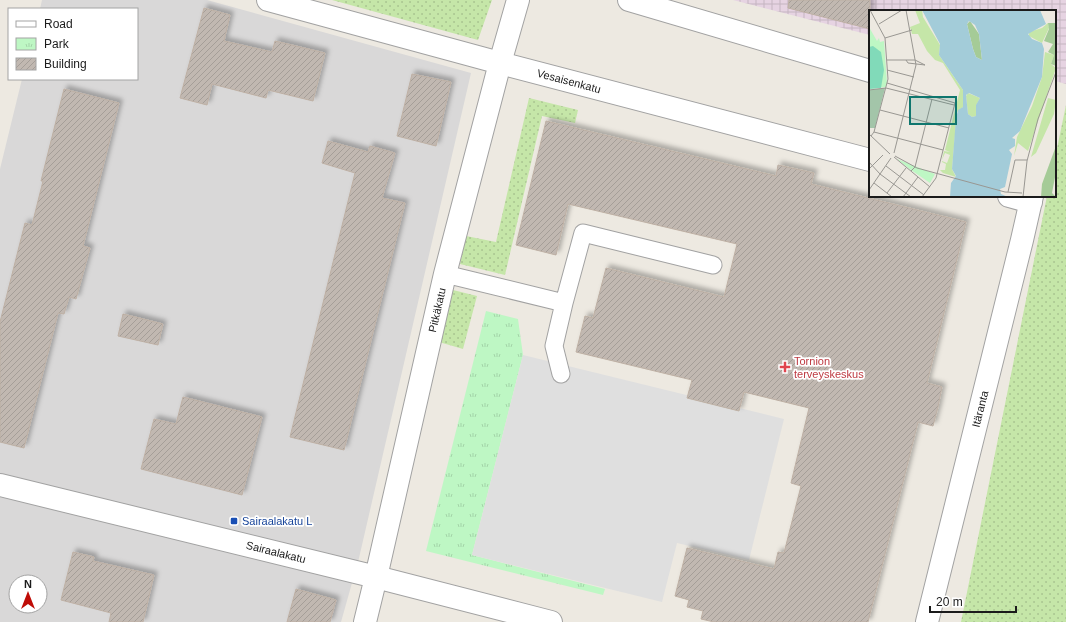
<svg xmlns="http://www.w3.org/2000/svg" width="1066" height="622" font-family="Helvetica,sans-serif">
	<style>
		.residential { fill: #d9d8d8; fill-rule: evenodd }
		.industrial { fill: url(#industrial-grid) }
		.grass { fill: url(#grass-dots) }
		.park { fill: url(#park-tufts) }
		.parking { fill: #dfdfdf }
		.building { fill: url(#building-hatch); stroke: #beb0a4; filter: url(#shadow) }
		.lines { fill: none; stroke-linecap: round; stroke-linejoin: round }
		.service-casing { stroke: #a2a2a2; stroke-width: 19 }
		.minor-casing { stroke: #a2a2a2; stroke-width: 24 }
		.service { stroke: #fff; stroke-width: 17 }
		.minor { stroke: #fff; stroke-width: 22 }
		.health-dot { fill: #e0444e; stroke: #fff; stroke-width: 1.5 }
		.transit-dot { fill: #1a4fb4; stroke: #fff; stroke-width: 1.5 }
		.labels { text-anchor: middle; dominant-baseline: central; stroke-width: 3.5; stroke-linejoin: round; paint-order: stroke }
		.street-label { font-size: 11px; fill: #1b1b1b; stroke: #fff }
		.health-label { font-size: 11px; fill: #be3a42; stroke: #fff; text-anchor: start }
		.transit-label { font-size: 11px; fill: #164399; stroke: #fff; text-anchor: start }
		.inset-road { fill: none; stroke: #999792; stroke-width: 1 }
		.view { fill: #0f766e; fill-opacity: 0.15; stroke: #0f766e; stroke-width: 2 }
		.inset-edge { fill: none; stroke: #1b1b1b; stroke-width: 2 }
	</style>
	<defs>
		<pattern id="industrial-grid" width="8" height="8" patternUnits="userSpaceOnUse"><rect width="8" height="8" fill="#e6d3e2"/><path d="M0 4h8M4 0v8" fill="none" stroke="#c5b5c1"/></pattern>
		<pattern id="grass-dots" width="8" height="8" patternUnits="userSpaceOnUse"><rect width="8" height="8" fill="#c5e6a8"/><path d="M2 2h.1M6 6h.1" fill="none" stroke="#a9c590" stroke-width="1.8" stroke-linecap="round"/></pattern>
		<pattern id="park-tufts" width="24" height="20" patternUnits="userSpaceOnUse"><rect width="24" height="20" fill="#bef7c4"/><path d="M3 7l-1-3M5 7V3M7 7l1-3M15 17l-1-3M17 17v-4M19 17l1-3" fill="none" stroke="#a3d3a8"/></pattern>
		<pattern id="building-hatch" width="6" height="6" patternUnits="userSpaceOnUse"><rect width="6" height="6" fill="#c1b8b1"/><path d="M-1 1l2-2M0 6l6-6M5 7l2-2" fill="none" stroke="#a59e98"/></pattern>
		<filter id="shadow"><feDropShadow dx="3.5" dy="-3.5" stdDeviation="2" flood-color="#0004"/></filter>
	</defs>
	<rect width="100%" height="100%" fill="#ede9e1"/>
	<path class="residential" d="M 42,0 L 207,0 L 471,73 L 359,558 L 341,622 L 0,622 L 0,169 L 22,79 L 137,79 L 137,9 L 40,9 ZM 16,582 L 40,582 L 40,606 L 16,606 Z"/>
	<path class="industrial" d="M 733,0 L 1066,0 L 1066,84 L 1055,81 L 1055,11 L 870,11 L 870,35 Z"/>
	<path class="grass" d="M 332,0 L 492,0 L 478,40 Z
		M 529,98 L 578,110 L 575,123 L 542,116 L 505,275 L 460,264 L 466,236 L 496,242 Z
		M 1066,105 L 1066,622 L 961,622 L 1047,196 L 1055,196 L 1055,158 Z
		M 453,290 L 477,296 L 463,349 L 439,342 Z"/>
	<path class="park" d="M 486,311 L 518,319 L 523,355 L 472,555 L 605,589 L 603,595 L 426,551 Z"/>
	<path class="parking" d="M 523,355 L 784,419 L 749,560 L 677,543 L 662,602 L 472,555 Z"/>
	<path class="building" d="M 789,0 L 870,0 L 870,29 L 788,8 Z
		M 204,8 L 230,15 L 224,41 L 272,52 L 275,41 L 325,53 L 313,101 L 268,90 L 266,98 L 212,84 L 207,105 L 180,98 Z
		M 412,74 L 451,82 L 436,146 L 397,136 Z
		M 64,89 L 119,103 L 83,246 L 90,248 L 76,299 L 69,297 L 64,314 L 58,313 L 24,448 L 0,442 L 0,322 L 25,223 L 32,225 L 43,181 L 41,181 Z
		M 546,121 L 776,176 L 778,165 L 814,173 L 811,184 L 966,222 L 927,383 L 942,387 L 938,407 L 933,426 L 918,422 L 868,622 L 714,622 L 701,619 L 703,611 L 687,607 L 689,600 L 675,596 L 687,548 L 774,569 L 778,552 L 784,553 L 801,486 L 791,483 L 809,408 L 744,392 L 739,411 L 687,398 L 692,380 L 576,352 L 585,316 L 593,318 L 606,268 L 724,297 L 737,244 L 568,204 L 556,255 L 516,245 Z
		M 328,141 L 368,152 L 370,146 L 395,153 L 382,198 L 405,203 L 344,450 L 290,437 L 355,173 L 322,163 Z
		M 123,314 L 163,324 L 158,345 L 118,336 Z
		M 183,397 L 262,417 L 242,495 L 141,469 L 154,419 L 176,424 Z
		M 73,552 L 94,557 L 93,561 L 154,575 L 143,622 L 109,622 L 111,613 L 61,600 Z
		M 296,589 L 336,600 L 330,622 L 287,622 Z"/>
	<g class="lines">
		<g class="service-casing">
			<path id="service" d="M 445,274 L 564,303 L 554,346 L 561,374
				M 564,303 L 583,233 L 713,265"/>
		</g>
		<g class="minor-casing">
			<path id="minor" d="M 268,0 L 500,63 L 870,160
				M 629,0 L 870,71
				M 1009,196 L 1031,202
				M 0,485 L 376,577 L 551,622
				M 365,622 L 376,577 L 445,274 L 500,63 L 518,0
				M 927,622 L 1022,240 L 1032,196"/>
		</g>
		<use href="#service" class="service"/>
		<use href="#minor" class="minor"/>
	</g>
	<path class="health-dot" d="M783 361h4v4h4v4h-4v4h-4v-4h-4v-4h4z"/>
	<rect class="transit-dot" x="230" y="517" width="8" height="8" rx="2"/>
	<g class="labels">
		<g class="street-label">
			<text transform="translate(569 81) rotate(15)">Vesaisenkatu</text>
			<text transform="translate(437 310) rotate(-77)">Pitkäkatu</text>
			<text transform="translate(980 409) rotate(-76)">Itäranta</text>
			<text transform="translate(276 552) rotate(14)">Sairaalakatu</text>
		</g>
		<g class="health-label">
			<text x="794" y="361">Tornion<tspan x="794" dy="13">terveyskeskus</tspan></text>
		</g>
		<g class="transit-label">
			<text x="242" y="521">Sairaalakatu L</text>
		</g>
	</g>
	<g transform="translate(869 10)">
		<rect width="187" height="187" fill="#ede9e1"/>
		<path d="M 46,0 L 53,0 L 54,7 L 71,35 L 70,45 L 94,80 L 94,97 L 88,102 L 83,159 L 87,167 L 74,163 L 71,160 L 76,160 L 77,154 L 73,152 L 73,151 L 78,153 L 81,145 L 76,143 L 73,150 L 75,141 L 81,142 L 76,140 L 91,80 L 74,53 L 66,50 L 58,41 L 49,24 L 43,24 L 41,17 L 51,13 ZM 179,13 L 180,18 L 173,33 L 160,26 L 160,22 L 173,18 ZM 176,42 L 185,45 L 182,54 L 187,58 L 159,141 L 149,133 L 145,146 L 148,127 L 163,96 L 173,67 ZM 99,83 L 111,88 L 107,96 L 107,106 L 103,107 L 99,104 L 97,86 ZM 179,88 L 187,90 L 185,104 L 167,143 L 162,147 Z" fill="#c5e6a8"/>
		<path d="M 101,11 L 110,24 L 113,50 L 107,47 L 104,39 L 98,14 ZM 179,13 L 187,13 L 187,56 L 182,54 L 185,45 L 179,42 L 184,34 L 175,31 L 180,19 ZM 187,136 L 187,162 L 183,183 L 187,187 L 172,187 L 173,174 Z" fill="#a5cb97"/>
		<path d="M 16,78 L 6,118 L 0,118 L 0,80 Z" fill="#a3c5a9"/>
		<path d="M 0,17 L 8,31 L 10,28 L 11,32 L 15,31 L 18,73 L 17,77 L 0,79 ZM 28,149 L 66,164 L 61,173 L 42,160 Z" fill="#bef7c4"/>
		<path d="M 4,36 L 12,42 L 15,60 L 12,78 L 0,79 L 0,37 Z" fill="#81dab9"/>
		<path d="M 171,0 L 177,14 L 159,24 L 163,29 L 173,33 L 175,39 L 173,67 L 151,121 L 143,128 L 146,129 L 146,136 L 140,140 L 143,144 L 136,177 L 131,179 L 132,184 L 139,187 L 81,187 L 82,173 L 87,166 L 83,159 L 87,108 L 89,100 L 94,97 L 94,80 L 70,45 L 71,34 L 53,0 ZM 100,11 L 106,15 L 110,24 L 113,50 L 107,47 L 104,39 L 98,14 ZM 100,83 L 111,88 L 107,95 L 107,106 L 103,107 L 99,104 L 97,85 Z" fill="#a3ccd9" fill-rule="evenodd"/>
		<path class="inset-road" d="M 1,0 L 16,28 L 19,69 L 5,122 L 2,126M 10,14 L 33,0M 16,28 L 43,20M 18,50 L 46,50 L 56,55 L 39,53 L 37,50M 18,60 L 45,67M 18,73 L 86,93 L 67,168 L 53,187M 0,80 L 17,78 L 85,95M 11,100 L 80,118M 5,122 L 74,140M 0,124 L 21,144M 25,143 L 47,55 L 37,0M 26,146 L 48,158 L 136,182 L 153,183M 25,147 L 61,177M 0,152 L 11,164 L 42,187M 17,156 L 55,185M 0,159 L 14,145M 42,161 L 46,157 L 63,89M 5,173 L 23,187M 0,180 L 22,148M 139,182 L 146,150 L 158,150M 18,183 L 37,158M 34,187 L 49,167M 154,187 L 158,151 L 169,109 L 187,62"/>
		<path class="view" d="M 41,87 L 87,87 L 87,114 L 41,114 Z"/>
		<rect width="187" height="187" class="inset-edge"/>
	</g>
	<rect x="8" y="8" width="130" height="72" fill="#ffffff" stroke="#a4a4a4"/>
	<rect x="16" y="21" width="20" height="6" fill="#ffffff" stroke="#a4a4a4"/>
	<text x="44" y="28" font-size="12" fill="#1b1b1b">Road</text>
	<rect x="16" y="38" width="20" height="12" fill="url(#park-tufts)" stroke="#a4a4a4"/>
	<text x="44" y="48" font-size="12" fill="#1b1b1b">Park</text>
	<rect x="16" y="58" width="20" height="12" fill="url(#building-hatch)" stroke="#a4a4a4"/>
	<text x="44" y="68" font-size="12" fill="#1b1b1b">Building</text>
	<g transform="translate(28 594)"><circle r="19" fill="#ffffff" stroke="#a4a4a4"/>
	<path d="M0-3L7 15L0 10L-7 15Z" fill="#bf0c07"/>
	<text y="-6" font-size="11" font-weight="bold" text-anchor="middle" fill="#1b1b1b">N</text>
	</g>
	<path d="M930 606v6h86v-6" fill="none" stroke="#1b1b1b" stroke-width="2"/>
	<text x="936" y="606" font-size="12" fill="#1b1b1b" stroke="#ffffff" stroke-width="3" paint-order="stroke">20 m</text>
</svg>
